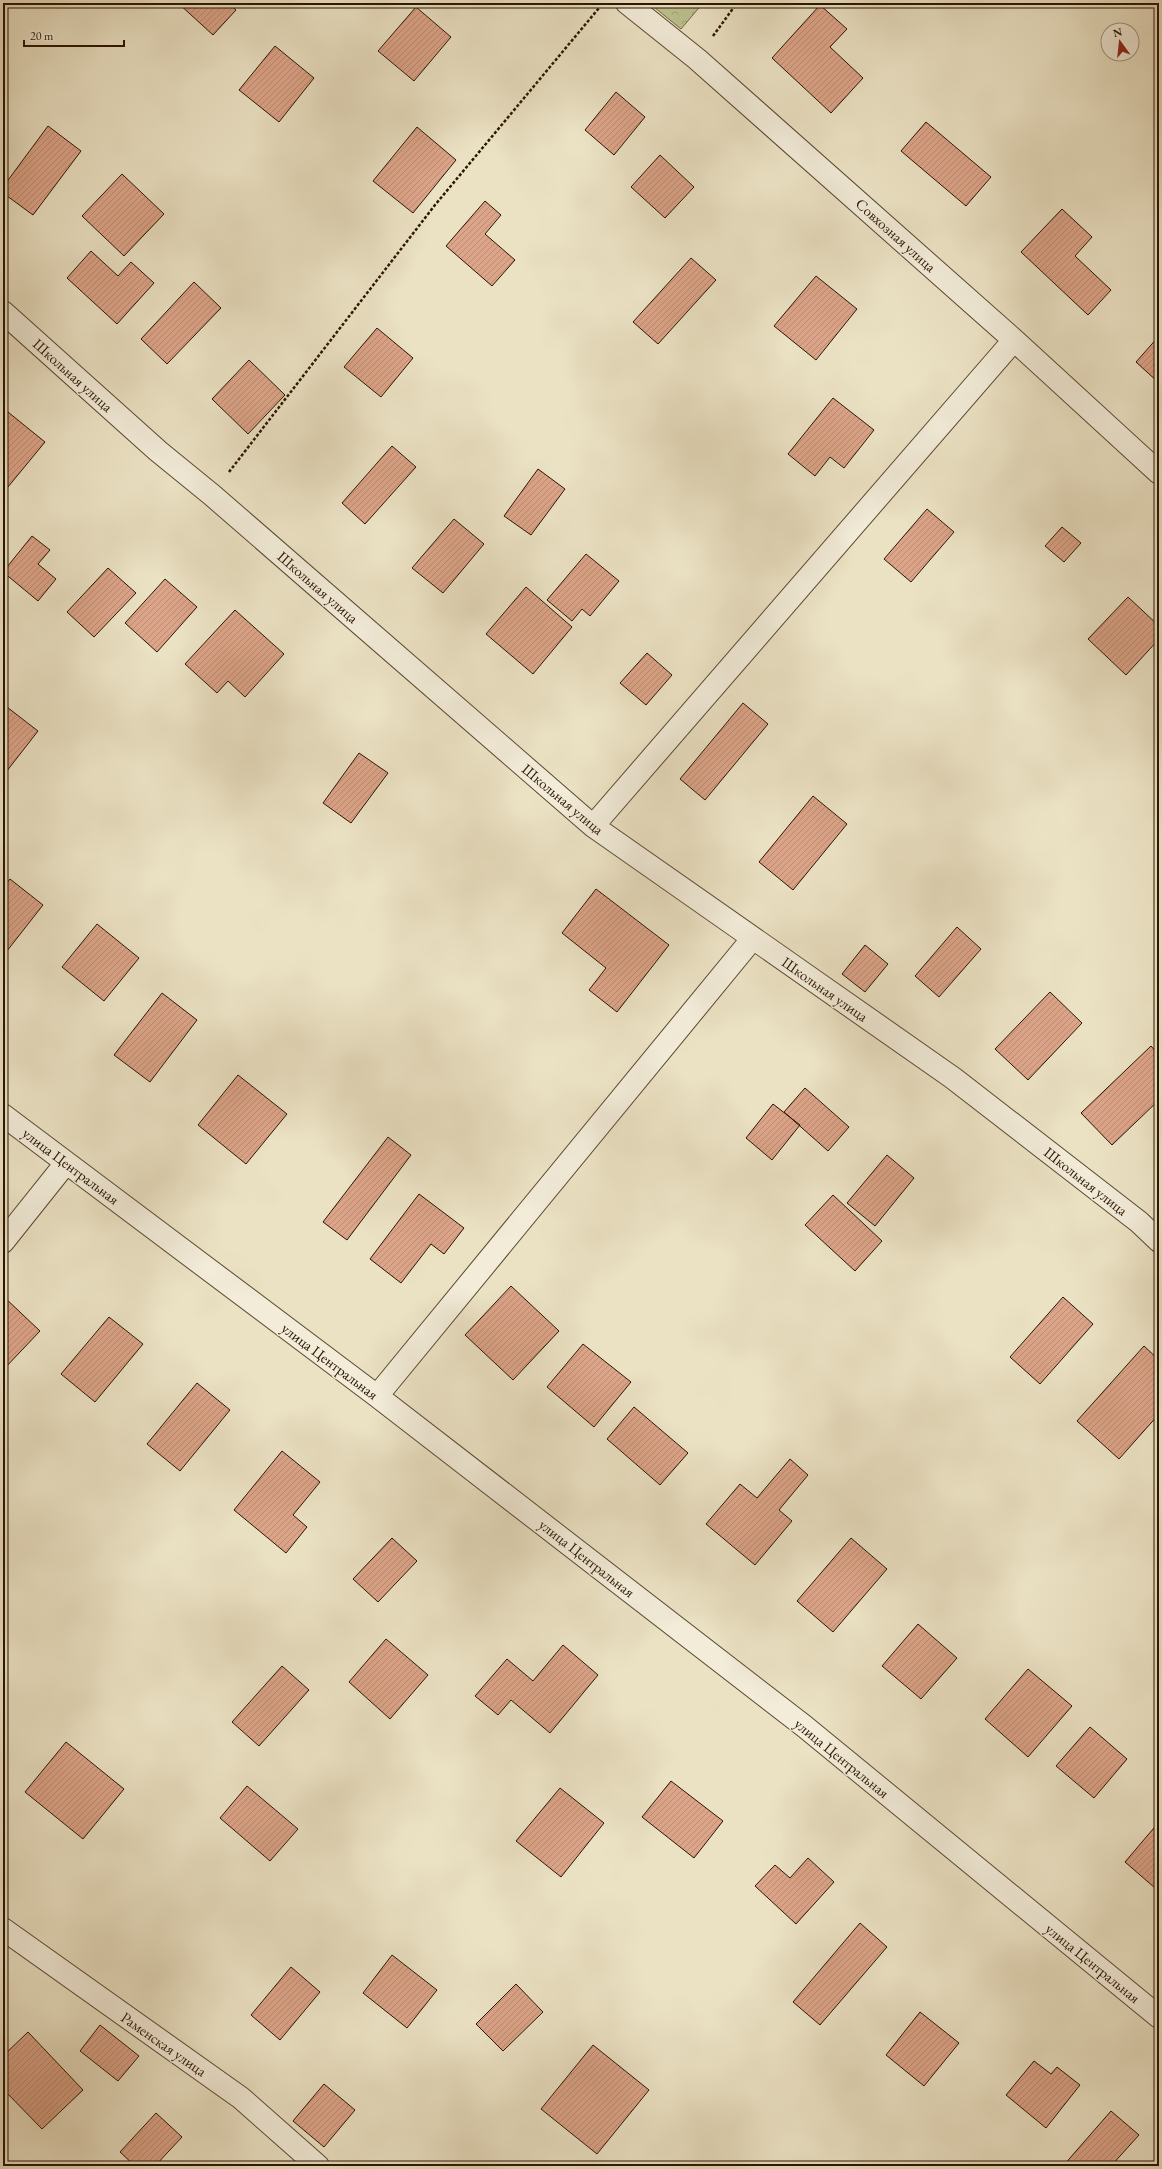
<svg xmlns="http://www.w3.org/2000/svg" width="1162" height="2169" font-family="'EB Garamond',serif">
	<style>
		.forest { fill: url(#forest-crowns); stroke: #746b48 }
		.building { fill: url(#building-hatch); stroke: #2b1400 }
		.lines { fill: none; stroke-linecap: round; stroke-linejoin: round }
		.minor-casing { stroke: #5b4831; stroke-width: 24 }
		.path { stroke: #2b1400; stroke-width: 2.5; stroke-dasharray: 3 2; stroke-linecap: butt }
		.minor { stroke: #f2ecd9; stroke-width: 22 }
		.labels { text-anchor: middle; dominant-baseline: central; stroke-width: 3; stroke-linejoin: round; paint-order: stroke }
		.street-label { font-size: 15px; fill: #2b1400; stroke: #f2ecd9 }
	</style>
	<defs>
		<pattern id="forest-crowns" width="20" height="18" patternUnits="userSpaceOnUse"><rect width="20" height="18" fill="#bdc290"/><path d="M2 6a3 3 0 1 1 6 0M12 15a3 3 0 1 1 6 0" fill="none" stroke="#a3a67a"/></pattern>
		<pattern id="building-hatch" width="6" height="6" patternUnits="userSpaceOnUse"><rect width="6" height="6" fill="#dca489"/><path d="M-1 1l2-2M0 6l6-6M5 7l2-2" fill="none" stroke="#bd8c74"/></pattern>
	</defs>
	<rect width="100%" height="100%" fill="#ebe2c4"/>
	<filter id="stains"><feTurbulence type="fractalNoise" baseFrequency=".005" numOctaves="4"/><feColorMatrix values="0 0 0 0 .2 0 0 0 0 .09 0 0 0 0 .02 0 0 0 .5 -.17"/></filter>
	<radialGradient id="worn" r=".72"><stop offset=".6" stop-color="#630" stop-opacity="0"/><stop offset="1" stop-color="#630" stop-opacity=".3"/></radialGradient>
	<path class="forest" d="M 649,3 L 703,3 L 681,29 Z"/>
	<path class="building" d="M 178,3 L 228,3 L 236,10 L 213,35 Z
		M 820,5 L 847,29 L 830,47 L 863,78 L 831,113 L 772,58 Z
		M 416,7 L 451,37 L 414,81 L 378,51 Z
		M 275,46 L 314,78 L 279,122 L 239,90 Z
		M 616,92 L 645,117 L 614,155 L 585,130 Z
		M 926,122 L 991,177 L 966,206 L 901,151 Z
		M 48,126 L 81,151 L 33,215 L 3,193 L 3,187 Z
		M 417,127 L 456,160 L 413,213 L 373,181 Z
		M 660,155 L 694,187 L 665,218 L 631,187 Z
		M 122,174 L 164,214 L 124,256 L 82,216 Z
		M 485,201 L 501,215 L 485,234 L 515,260 L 492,286 L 446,246 Z
		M 1062,209 L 1092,237 L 1075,256 L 1111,290 L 1088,315 L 1021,252 Z
		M 91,251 L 118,276 L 131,262 L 154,283 L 117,324 L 67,278 Z
		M 691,258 L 716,280 L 658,344 L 633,322 Z
		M 816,276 L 857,309 L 816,360 L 774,326 Z
		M 194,282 L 221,308 L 167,364 L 141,339 Z
		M 377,328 L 413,358 L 381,397 L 344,367 Z
		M 1159,336 L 1159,383 L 1136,362 Z
		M 249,360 L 285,395 L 248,434 L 212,399 Z
		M 833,398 L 874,430 L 844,468 L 830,457 L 815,476 L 788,454 Z
		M 3,408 L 45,442 L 3,493 Z
		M 392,446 L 416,467 L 365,524 L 342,503 Z
		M 538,469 L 565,489 L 531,535 L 504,516 Z
		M 927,509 L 954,532 L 911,582 L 884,559 Z
		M 454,519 L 484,544 L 443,593 L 412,568 Z
		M 1062,527 L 1081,543 L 1064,562 L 1045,546 Z
		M 32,536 L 50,550 L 38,564 L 56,579 L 38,601 L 3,572 Z
		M 586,554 L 619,581 L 590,616 L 582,609 L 572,621 L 547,600 Z
		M 108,568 L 136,593 L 94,637 L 67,612 Z
		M 165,579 L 197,607 L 157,652 L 125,623 Z
		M 526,587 L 572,627 L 533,674 L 486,634 Z
		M 1128,597 L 1159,626 L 1159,639 L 1126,675 L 1088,639 Z
		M 235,610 L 284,654 L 245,697 L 228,681 L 217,693 L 185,664 Z
		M 647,653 L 672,675 L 646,705 L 620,683 Z
		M 743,703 L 768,724 L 705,800 L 680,779 Z
		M 3,704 L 38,731 L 3,776 Z
		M 359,753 L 388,773 L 351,823 L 323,803 Z
		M 813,796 L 847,824 L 793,890 L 759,862 Z
		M 10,879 L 43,905 L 3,956 L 3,888 Z
		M 596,889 L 669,945 L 617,1012 L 589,990 L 606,968 L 562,933 Z
		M 97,924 L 139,958 L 104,1001 L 62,967 Z
		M 957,927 L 981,949 L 939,997 L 915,976 Z
		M 865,945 L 888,964 L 865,992 L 842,974 Z
		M 1050,992 L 1082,1023 L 1028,1080 L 995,1049 Z
		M 162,993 L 197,1020 L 150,1082 L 114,1055 Z
		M 1151,1046 L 1159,1055 L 1159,1100 L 1112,1145 L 1081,1113 Z
		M 238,1075 L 287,1114 L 246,1164 L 198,1125 Z
		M 805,1088 L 849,1127 L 828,1151 L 784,1112 Z
		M 773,1104 L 800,1125 L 772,1160 L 746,1138 Z
		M 388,1137 L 411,1155 L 347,1240 L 323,1222 Z
		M 887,1155 L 914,1178 L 875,1226 L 847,1203 Z
		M 419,1194 L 464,1228 L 444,1254 L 431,1244 L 401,1283 L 370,1259 Z
		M 833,1195 L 882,1241 L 855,1271 L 805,1225 Z
		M 511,1286 L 559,1331 L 513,1380 L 465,1335 Z
		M 3,1296 L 40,1331 L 3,1370 Z
		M 1063,1297 L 1093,1324 L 1040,1384 L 1010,1357 Z
		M 109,1317 L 143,1344 L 95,1402 L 61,1374 Z
		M 583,1344 L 631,1382 L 594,1427 L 547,1387 Z
		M 1144,1346 L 1159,1360 L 1159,1414 L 1119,1459 L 1077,1421 Z
		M 197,1383 L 230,1410 L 180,1471 L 147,1444 Z
		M 634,1407 L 688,1453 L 660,1485 L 607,1439 Z
		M 282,1451 L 320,1482 L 293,1515 L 307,1527 L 286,1553 L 234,1510 Z
		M 790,1459 L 808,1475 L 779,1510 L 792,1521 L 755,1565 L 706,1524 L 740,1484 L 757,1498 Z
		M 392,1538 L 417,1561 L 378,1602 L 353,1579 Z
		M 851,1538 L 887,1569 L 833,1632 L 797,1601 Z
		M 918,1624 L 957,1658 L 921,1699 L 882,1666 Z
		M 386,1639 L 428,1675 L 390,1719 L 349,1682 Z
		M 563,1645 L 598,1675 L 550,1733 L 511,1700 L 498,1715 L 475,1696 L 507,1659 L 533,1681 Z
		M 282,1666 L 309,1690 L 259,1746 L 232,1722 Z
		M 1028,1669 L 1072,1706 L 1028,1757 L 985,1719 Z
		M 1090,1727 L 1127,1759 L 1094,1798 L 1056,1766 Z
		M 66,1742 L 124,1789 L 83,1839 L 25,1792 Z
		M 671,1781 L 723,1821 L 694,1858 L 642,1817 Z
		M 247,1786 L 298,1829 L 270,1861 L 220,1818 Z
		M 560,1788 L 604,1823 L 561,1877 L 516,1841 Z
		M 1159,1822 L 1159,1884 L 1155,1888 L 1125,1862 Z
		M 808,1858 L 834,1882 L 796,1924 L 755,1886 L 775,1865 L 790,1878 Z
		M 860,1923 L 887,1947 L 820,2025 L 793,2002 Z
		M 392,1955 L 437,1990 L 407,2028 L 363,1993 Z
		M 291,1967 L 320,1992 L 280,2040 L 251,2015 Z
		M 516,1984 L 543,2012 L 503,2051 L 476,2024 Z
		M 920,2012 L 959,2043 L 924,2086 L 886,2055 Z
		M 100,2025 L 139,2056 L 118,2081 L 80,2051 Z
		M 28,2032 L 83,2090 L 42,2129 L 3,2089 L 3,2056 Z
		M 593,2045 L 649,2090 L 597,2154 L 541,2109 Z
		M 1034,2061 L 1051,2074 L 1057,2067 L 1080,2085 L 1046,2128 L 1006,2095 Z
		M 324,2084 L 355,2110 L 324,2147 L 293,2121 Z
		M 1111,2111 L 1139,2135 L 1111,2166 L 1063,2166 Z
		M 156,2113 L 182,2137 L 155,2166 L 135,2166 L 120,2152 Z"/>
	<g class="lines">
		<g class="minor-casing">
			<path id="minor" d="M 627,3 L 697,59 L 1014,340 L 1159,473
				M 3,312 L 158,451 L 212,495 L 593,826 L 953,1078 L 1139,1222 L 1159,1241
				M 593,826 L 1014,340
				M 3,1115 L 377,1396 L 804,1726 L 1159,2017
				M 3,1242 L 66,1163
				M 377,1396 L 753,938
				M 3,1929 L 241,2098 L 318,2166"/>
		</g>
		<path class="path" d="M 713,36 L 737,3
			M 229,472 L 435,205 L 599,8"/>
		<use href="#minor" class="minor"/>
	</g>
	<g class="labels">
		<g class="street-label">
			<text transform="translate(896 235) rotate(42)">Совхозная улица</text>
			<text transform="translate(73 375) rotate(42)">Школьная улица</text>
			<text transform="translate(318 587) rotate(41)">Школьная улица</text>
			<text transform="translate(563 799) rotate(40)">Школьная улица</text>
			<text transform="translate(825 989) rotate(35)">Школьная улица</text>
			<text transform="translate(71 1166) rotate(37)">улица Центральная</text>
			<text transform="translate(1086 1181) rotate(38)">Школьная улица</text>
			<text transform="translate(330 1361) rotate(37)">улица Центральная</text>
			<text transform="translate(587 1558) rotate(38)">улица Центральная</text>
			<text transform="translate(842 1758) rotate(39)">улица Центральная</text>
			<text transform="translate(1093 1963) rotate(39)">улица Центральная</text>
			<text transform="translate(164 2044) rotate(35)">Раменская улица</text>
		</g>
	</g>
	<rect width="1162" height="2169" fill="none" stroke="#ebe2c4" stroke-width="16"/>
	<rect x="4" y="4" width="1154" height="2161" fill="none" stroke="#2b1400" stroke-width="2"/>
	<rect x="8" y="8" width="1146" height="2153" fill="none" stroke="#2b1400"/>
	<g transform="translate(1120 42) rotate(345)"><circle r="19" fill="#f2ecd9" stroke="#a29682"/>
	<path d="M0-3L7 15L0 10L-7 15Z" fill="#8f2418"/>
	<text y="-6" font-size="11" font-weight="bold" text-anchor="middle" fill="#2b1400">N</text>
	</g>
	<path d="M24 40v6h100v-6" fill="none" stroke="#2b1400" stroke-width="2"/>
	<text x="30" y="40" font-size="12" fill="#2b1400" stroke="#f2ecd9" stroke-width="3" paint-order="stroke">20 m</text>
	<rect width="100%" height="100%" filter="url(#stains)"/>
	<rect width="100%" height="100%" fill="url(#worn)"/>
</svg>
